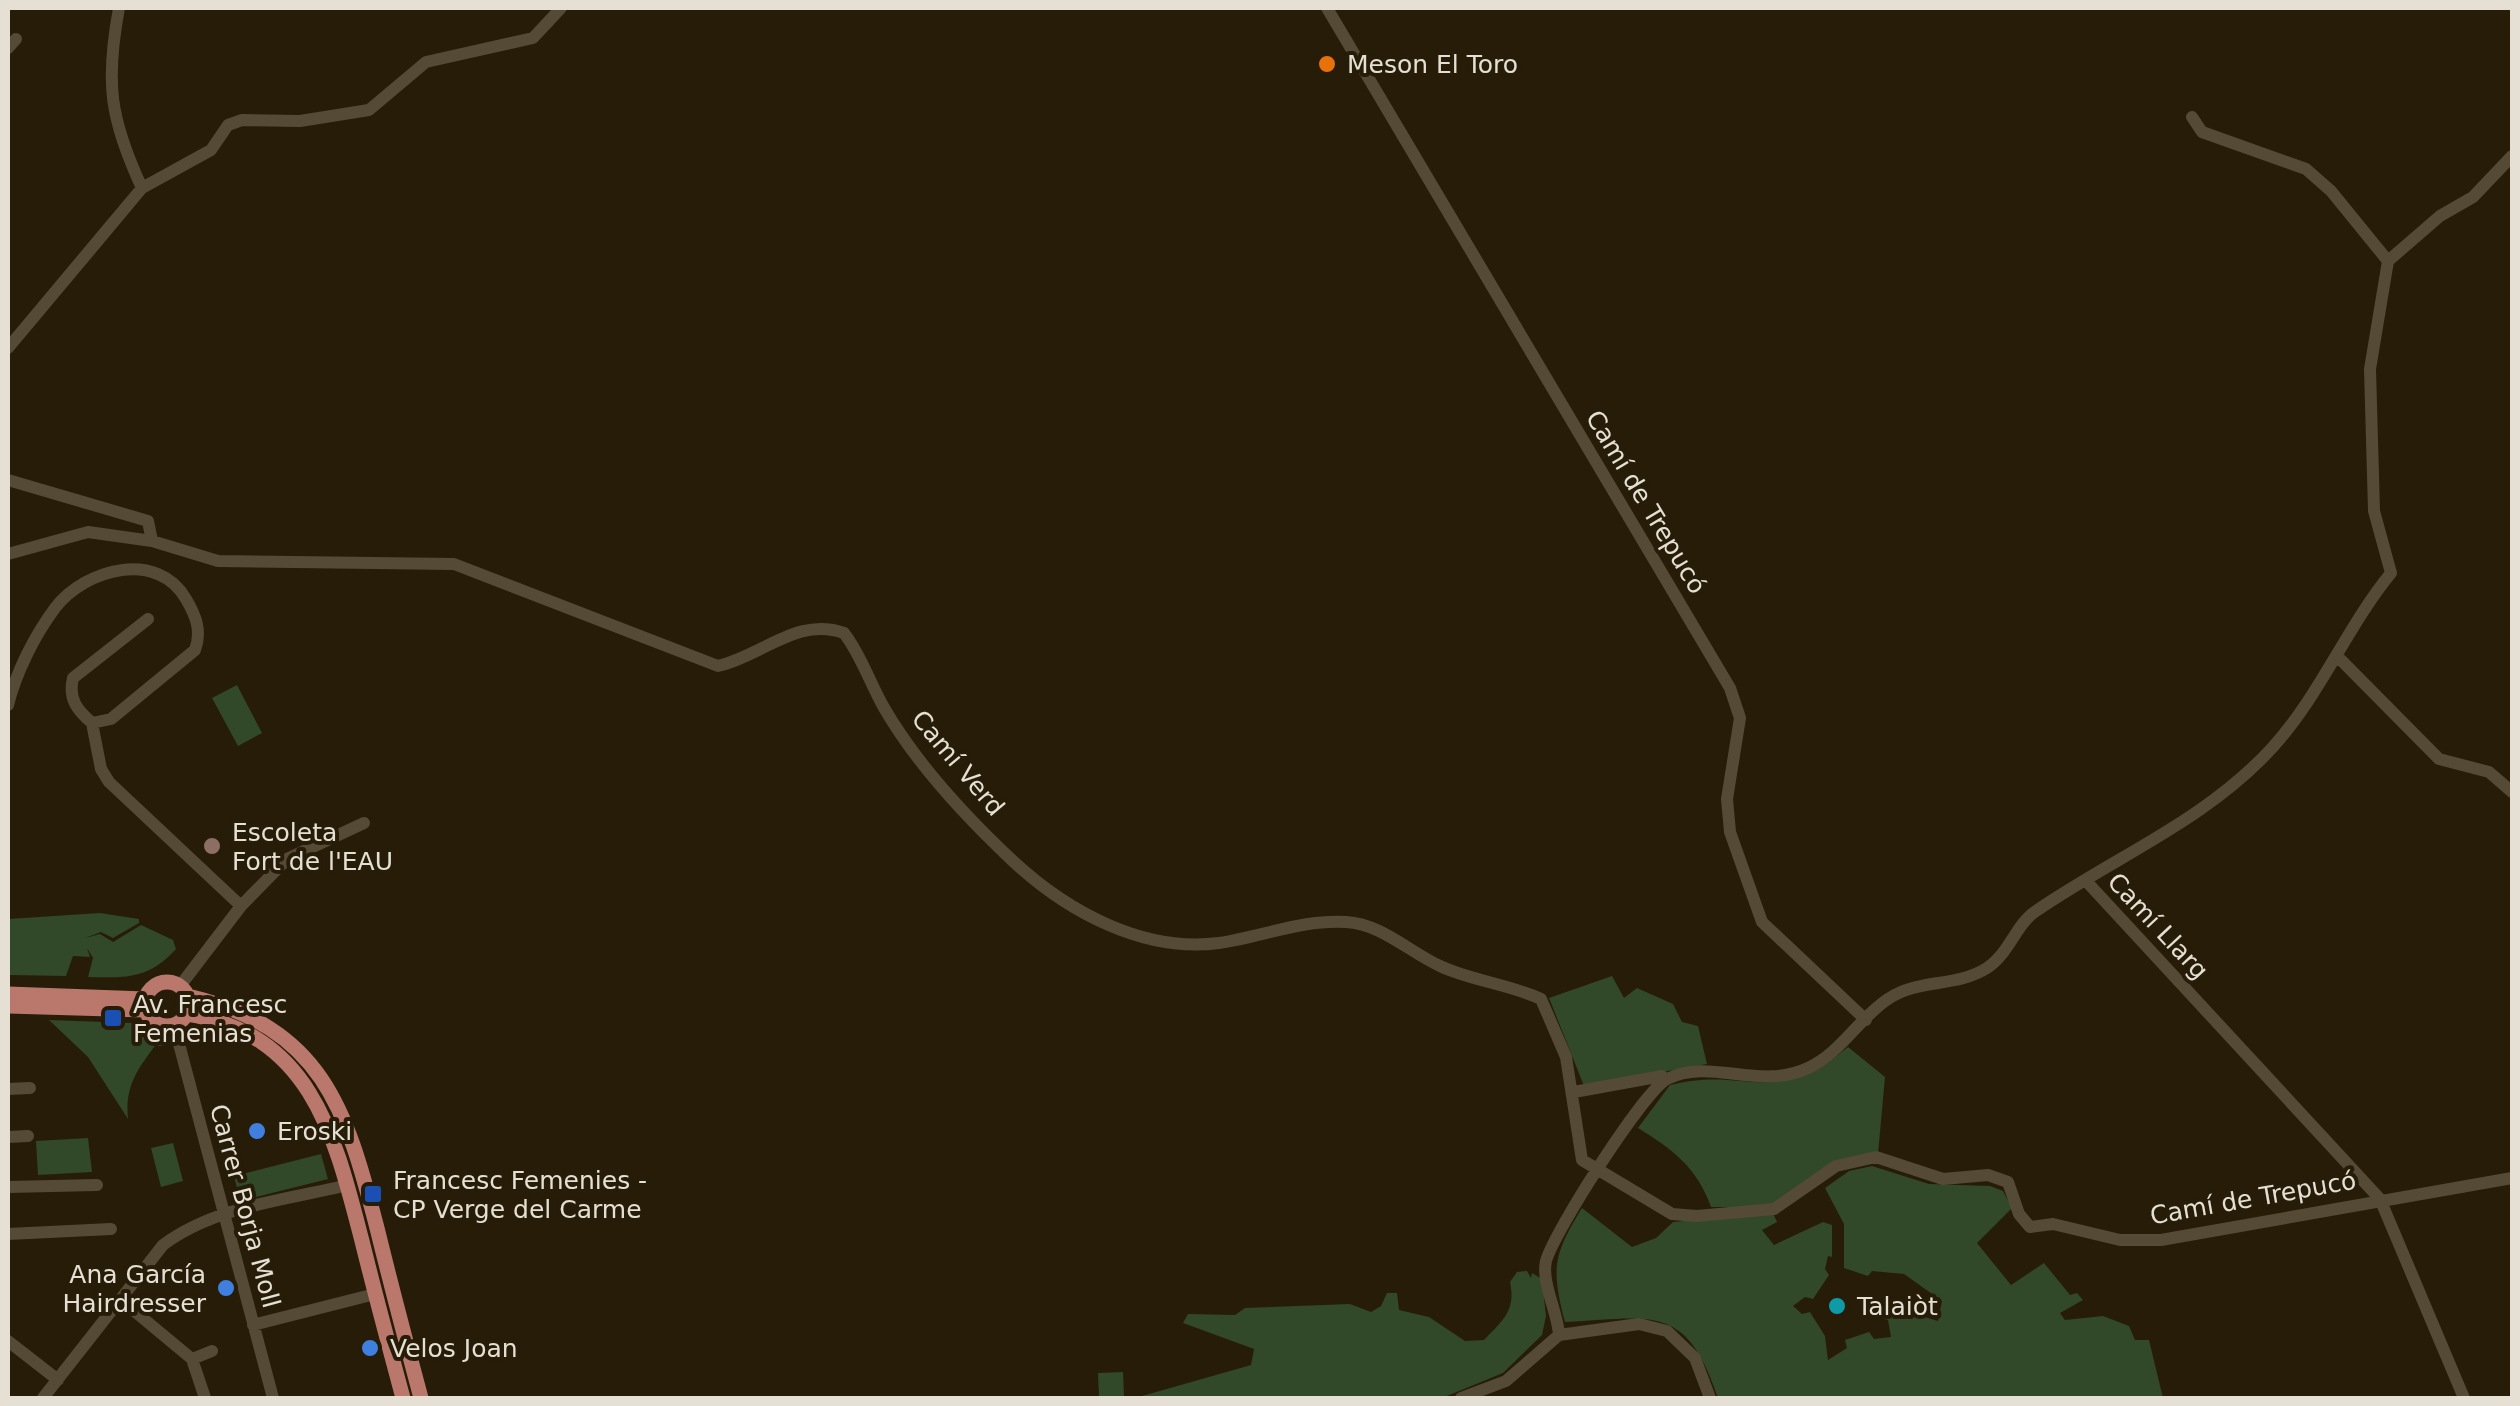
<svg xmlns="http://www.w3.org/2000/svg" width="2520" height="1406" font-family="'DejaVu Sans',sans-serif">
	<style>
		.green { fill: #314829 }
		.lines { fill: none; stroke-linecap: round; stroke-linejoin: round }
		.minor { stroke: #554a35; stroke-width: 12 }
		.major { stroke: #ba786d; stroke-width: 15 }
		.food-dot { fill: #e8710a; stroke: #261c08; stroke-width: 4 }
		.education-dot { fill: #8d6e63; stroke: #261c08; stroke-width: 4 }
		.transit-dot { fill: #1a4fb4; stroke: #261c08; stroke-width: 4 }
		.shop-dot { fill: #3f7fe0; stroke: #261c08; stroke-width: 4 }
		.culture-dot { fill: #0f9aa8; stroke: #261c08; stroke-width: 4 }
		.labels { text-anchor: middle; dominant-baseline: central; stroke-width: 8; stroke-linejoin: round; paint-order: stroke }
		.poi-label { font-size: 25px; fill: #e6e0d4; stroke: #261c08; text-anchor: start }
		.street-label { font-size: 25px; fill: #e6e0d4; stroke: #261c08 }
	</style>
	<rect width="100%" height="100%" fill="#261c08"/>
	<path class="green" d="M 237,685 L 262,733 L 238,746 L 212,698 Z
		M 100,913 L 139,919 L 139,923 L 113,938 L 101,932 L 85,938 L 100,934 L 113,942 L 141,925 L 173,940 L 176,949 C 149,979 126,978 88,977 L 93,958 L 87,948 L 90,957 L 73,956 L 66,976 L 8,975 L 8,919 Z
		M 1612,976 L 1624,998 L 1637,988 L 1673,1004 L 1682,1022 L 1698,1026 L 1707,1064 L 1584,1086 L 1549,998 Z
		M 49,1020 L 133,1023 L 161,1035 L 165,1046 L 155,1046 C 136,1071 125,1087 128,1119 L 88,1057 Z
		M 1848,1047 L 1885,1077 L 1878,1154 L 1849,1158 L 1767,1207 L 1711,1207 C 1697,1167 1672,1149 1638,1128 L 1670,1085 C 1746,1065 1774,1110 1848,1047 Z
		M 88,1138 L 92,1172 L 38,1175 L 36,1141 Z
		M 173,1143 L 183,1181 L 161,1187 L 151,1148 Z
		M 321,1154 L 328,1179 L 240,1201 L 234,1176 Z
		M 1872,1166 L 1929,1184 L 1990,1186 L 2003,1191 L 2012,1208 L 1977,1243 L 2011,1285 L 2044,1263 L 2070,1295 L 2077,1293 L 2083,1300 L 2060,1313 L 2065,1320 L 2103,1316 L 2129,1326 L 2135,1340 L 2149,1340 L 2163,1398 L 1718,1398 C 1686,1302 1652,1318 1565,1322 C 1551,1269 1553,1255 1582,1208 L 1632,1247 L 1656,1238 L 1673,1222 L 1773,1213 L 1777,1222 L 1762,1230 L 1774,1245 L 1823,1222 L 1832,1225 L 1832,1257 L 1828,1256 L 1825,1269 L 1829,1275 L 1813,1299 L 1805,1297 L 1793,1306 L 1802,1314 L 1810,1312 L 1825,1336 L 1828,1360 L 1847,1348 L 1845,1340 L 1869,1332 L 1874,1339 L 1891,1337 L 1888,1320 L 1880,1318 L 1879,1303 L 1938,1321 L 1942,1301 L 1904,1274 L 1872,1271 L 1868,1276 L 1844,1268 L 1844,1224 L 1825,1188 L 1849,1171 Z
		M 1527,1271 L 1531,1278 L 1532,1273 L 1542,1279 L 1546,1316 L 1542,1335 L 1503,1373 L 1442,1398 L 1135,1398 L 1251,1365 L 1254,1349 L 1183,1323 L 1188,1314 L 1235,1315 L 1245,1308 L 1350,1304 L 1371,1312 L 1381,1306 L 1387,1293 L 1397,1293 L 1399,1310 L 1429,1317 L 1465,1341 L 1484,1340 C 1503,1320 1516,1311 1510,1282 L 1517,1272 Z
		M 1123,1372 L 1124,1398 L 1099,1398 L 1098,1373 Z"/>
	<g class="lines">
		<path class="minor" d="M 119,8 C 105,83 110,119 142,188
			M 1327,8 L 1730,688 L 1740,718 L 1727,799 L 1730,832 L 1762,922 L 1866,1020
			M 8,48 L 16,39
			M 2192,117 L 2202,132 L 2306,169 L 2331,191 L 2388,261
			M 8,348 L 142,188 L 211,150 L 228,125 L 242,120 L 300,121 L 369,110 L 426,62 L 533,38 L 561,8
			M 8,480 L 148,521 L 152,541
			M 8,554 L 88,532 L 152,541 L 218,561 L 454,564 L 718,666 C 762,656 798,616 844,633 C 861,655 869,681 883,706 C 915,762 967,818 1014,862 C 1068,912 1144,953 1219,943 C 1261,937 1303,919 1346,922 C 1382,924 1409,952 1440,966 C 1472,981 1509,984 1541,999 L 1566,1057 L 1582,1160 L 1672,1214 L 1697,1216 L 1774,1209 L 1836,1166 L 1876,1157 L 1943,1179 L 1988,1175 L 2008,1182 L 2019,1214 L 2030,1227 L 2053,1224 L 2120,1240 L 2161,1240 L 2512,1178
			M 2339,658 L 2439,759 L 2489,772 L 2512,792
			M 8,705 C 16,672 35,635 55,608 C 86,568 158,550 186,599 C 196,616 202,631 195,650 L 111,719 L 92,723 C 77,710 68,699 73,678 L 148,619
			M 92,723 L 101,769 L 109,782 L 241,906
			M 2087,882 L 2380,1199 L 2464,1398
			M 180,986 L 241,906 L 287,859 L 364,823
			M 174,1025 L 273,1398
			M 8,1089 L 30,1088
			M 1574,1092 L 1662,1076 L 1665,1080
			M 8,1137 L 28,1136
			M 8,1187 L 97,1185
			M 8,1234 L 111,1229
			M 121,1300 L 192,1359 L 205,1398
			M 253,1325 L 375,1294
			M 1559,1335 C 1558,1313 1541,1282 1546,1261 C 1554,1232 1643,1092 1667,1079 C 1710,1057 1759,1091 1808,1068 C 1841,1053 1859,1018 1888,999 C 1919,978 1955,988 1987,968 C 2009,954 2016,924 2036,911 C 2116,856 2205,821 2272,748 C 2321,694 2346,628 2391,573 L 2374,511 L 2370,369 L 2388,261 L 2440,216 L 2473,197 L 2512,156
			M 8,1341 L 58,1380
			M 192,1359 L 212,1351
			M 43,1398 L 163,1245 C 215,1206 286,1200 348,1185
			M 1461,1398 L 1506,1381 L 1559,1335 L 1639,1324 L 1667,1331 L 1695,1358 L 1710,1398"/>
		<path class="major" d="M145 1004a22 22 0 1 1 44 0a22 22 0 1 1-44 0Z
			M 8,994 L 145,999
			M 188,996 C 322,1027 346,1108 377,1228 C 391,1285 406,1342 421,1398
			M 8,1006 L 145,1010
			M 187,1014 C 312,1034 335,1137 362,1241 C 375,1294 389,1346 403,1398"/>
	</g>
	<circle class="food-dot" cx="1327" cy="64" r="10"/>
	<circle class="education-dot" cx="212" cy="846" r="10"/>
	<g class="transit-dot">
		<rect x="103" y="1008" width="20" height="20" rx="5"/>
		<rect x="363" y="1184" width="20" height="20" rx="5"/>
	</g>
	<g class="shop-dot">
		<circle cx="257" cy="1131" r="10"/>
		<circle cx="226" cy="1288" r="10"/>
		<circle cx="370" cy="1348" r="10"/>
	</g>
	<circle class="culture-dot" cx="1837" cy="1306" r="10"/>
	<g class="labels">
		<g class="poi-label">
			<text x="1347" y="64">Meson El Toro</text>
			<text x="232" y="832">Escoleta<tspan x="232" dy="29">Fort de l'EAU</tspan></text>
			<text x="133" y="1004">Av. Francesc<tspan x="133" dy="29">Femenias</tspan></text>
			<text x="277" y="1131">Eroski</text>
			<text x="393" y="1180">Francesc Femenies -<tspan x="393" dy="29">CP Verge del Carme</tspan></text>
			<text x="206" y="1274" text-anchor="end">Ana García<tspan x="206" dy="29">Hairdresser</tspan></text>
			<text x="1857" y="1306">Talaiòt</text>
			<text x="390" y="1348">Velos Joan</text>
		</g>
		<g class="street-label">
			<text transform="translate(1646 502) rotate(59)">Camí de Trepucó</text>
			<text transform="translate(958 763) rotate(50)">Camí Verd</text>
			<text transform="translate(2158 926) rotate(47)">Camí Llarg</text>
			<text transform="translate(2253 1198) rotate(-10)">Camí de Trepucó</text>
			<text transform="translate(245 1206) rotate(75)">Carrer Borja Moll</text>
		</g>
	</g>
	<rect width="2520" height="1406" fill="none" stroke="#e6e0d4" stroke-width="20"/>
</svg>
